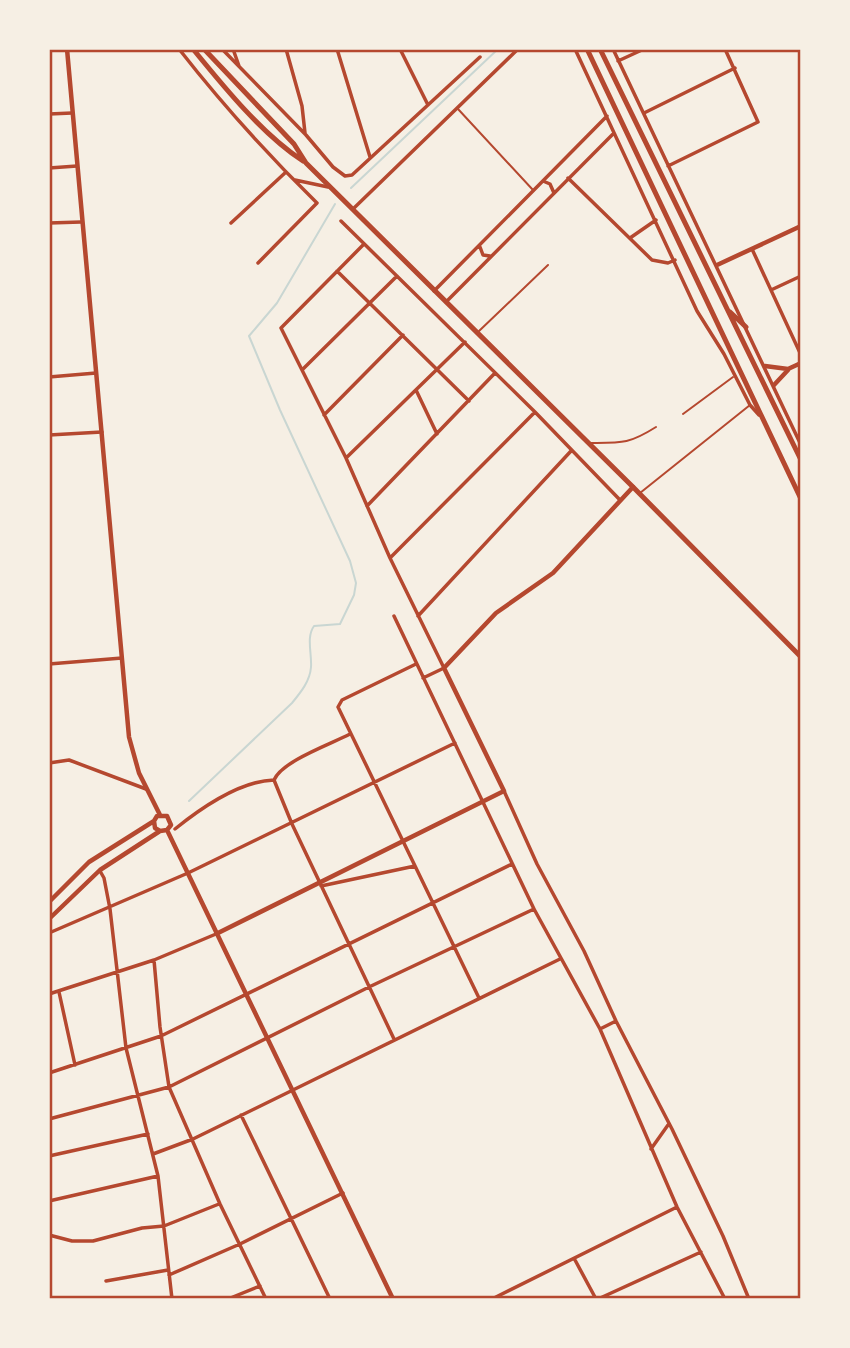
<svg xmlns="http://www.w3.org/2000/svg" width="850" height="1348" font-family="'Nunito Sans',sans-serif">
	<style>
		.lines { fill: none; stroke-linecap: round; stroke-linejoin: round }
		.stream { stroke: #c9d6d2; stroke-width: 2 }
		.service { stroke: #b5482f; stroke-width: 2 }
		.minor { stroke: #b5482f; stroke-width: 3.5 }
		.tertiary { stroke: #b5482f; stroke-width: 4.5 }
		.secondary { stroke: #b5482f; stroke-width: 4.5 }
		.trunk { stroke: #b5482f; stroke-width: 5 }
		.neatline { fill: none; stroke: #b5482f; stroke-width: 2.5 }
	</style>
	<rect width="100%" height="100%" fill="#f6efe4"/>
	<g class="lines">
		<path class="stream" d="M 351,188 L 498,49
			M 189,801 L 292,703 C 301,692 310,681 311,667 C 312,654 306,637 314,626 L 340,624 L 354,595 L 356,583 L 350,561 L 280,410 L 249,336 L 277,303 L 335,204"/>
		<path class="service" d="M 458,109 L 533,190
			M 478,332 L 548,265
			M 683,414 L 733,377
			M 591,443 C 622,443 629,444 656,427
			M 640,493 L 750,405"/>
		<path class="minor" d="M 179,49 C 222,104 268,155 317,203 L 258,263
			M 222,49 L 306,135 L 333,167 L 345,176 L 352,175 L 480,57
			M 233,49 L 239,66
			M 286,49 L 302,106 L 305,133
			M 337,49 L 370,157
			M 400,49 L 428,105
			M 575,49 L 697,311 L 724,354 L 750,405 L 759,415
			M 613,49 L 801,445
			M 618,61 L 644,49
			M 644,113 L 735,68
			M 49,114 L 72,113
			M 668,166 L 758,122 L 725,49
			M 49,168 L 77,166
			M 568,178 L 652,260 L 668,263 L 675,260
			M 295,180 L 328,187
			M 543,181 L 550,184 L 554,193
			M 353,209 L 518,49
			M 341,221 L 535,412 L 620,500
			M 49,223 L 81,222
			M 231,223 L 286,172
			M 630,238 L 656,220
			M 364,244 L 281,328 L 346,458 L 390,558 L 444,668 L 423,678
			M 480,247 L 483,255 L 490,256
			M 752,249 L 801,355
			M 337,271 L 469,401
			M 771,290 L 801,276
			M 434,291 L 607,116
			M 446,302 L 614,133
			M 302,370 L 397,276
			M 49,377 L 96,373
			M 416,390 L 437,434
			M 324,415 L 403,335
			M 49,435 L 102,432
			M 346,458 L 465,342
			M 367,506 L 495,373
			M 390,558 L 535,412
			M 394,616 L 534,909 L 600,1029 L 677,1207 L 725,1299
			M 418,616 L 571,451
			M 49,664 L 122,658
			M 416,664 L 342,700 L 338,707 L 479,998
			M 49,763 L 69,760 L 146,789
			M 274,780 L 292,824 L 394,1039
			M 504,791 L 537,864 L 584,951 L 616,1021 L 672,1129 L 723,1236 L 749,1299
			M 175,829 C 201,808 239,781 274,780 C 282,761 331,744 350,734
			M 100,871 L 104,878 L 110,909 L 126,1048 L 158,1176 L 172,1299
			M 321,886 L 415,866
			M 49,933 L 188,873 L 455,743
			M 154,960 L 160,1027 L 169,1087 L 220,1204 L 266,1299
			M 59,992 L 75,1065
			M 49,994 L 154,960 L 216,934
			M 600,1029 L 616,1021
			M 49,1073 L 161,1036 L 512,864
			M 241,1115 L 330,1299
			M 49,1119 L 169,1087 L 369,987 L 534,909
			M 651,1149 L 668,1125
			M 153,1154 L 193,1139 L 560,959
			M 49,1156 L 148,1134
			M 49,1201 L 158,1176
			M 49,1235 L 72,1241 L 93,1241 L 142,1228 L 164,1226 L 219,1204
			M 575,1260 L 596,1299
			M 169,1275 L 240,1244 L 343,1193
			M 106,1281 L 168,1270
			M 228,1299 L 260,1286
			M 492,1299 L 677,1207
			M 598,1299 L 701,1252"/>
		<path class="tertiary" d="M 717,265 L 801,226
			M 765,366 L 788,369 L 801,363
			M 774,385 L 788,370
			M 218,933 L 504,791 L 444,668 L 496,613 L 553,573 L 633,487"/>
		<path class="secondary" d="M 67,49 L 129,737 L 139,773 L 160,815
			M 167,830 L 393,1299
			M 49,902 L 89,862 L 154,821 L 157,816 L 167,816 L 171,825 L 167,830 L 160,831 L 155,828 L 154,821
			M 49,919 L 100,870 L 160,831"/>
		<path class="trunk" d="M 193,49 C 224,87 262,134 303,161
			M 204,49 L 294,144 L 306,163 L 633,487 L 801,657
			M 587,49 L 801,499
			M 600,49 L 801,460
			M 730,312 L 746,327"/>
	</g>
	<rect width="850" height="1348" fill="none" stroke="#f6efe4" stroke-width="102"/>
	<rect x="51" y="51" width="748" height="1246" class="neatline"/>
</svg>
